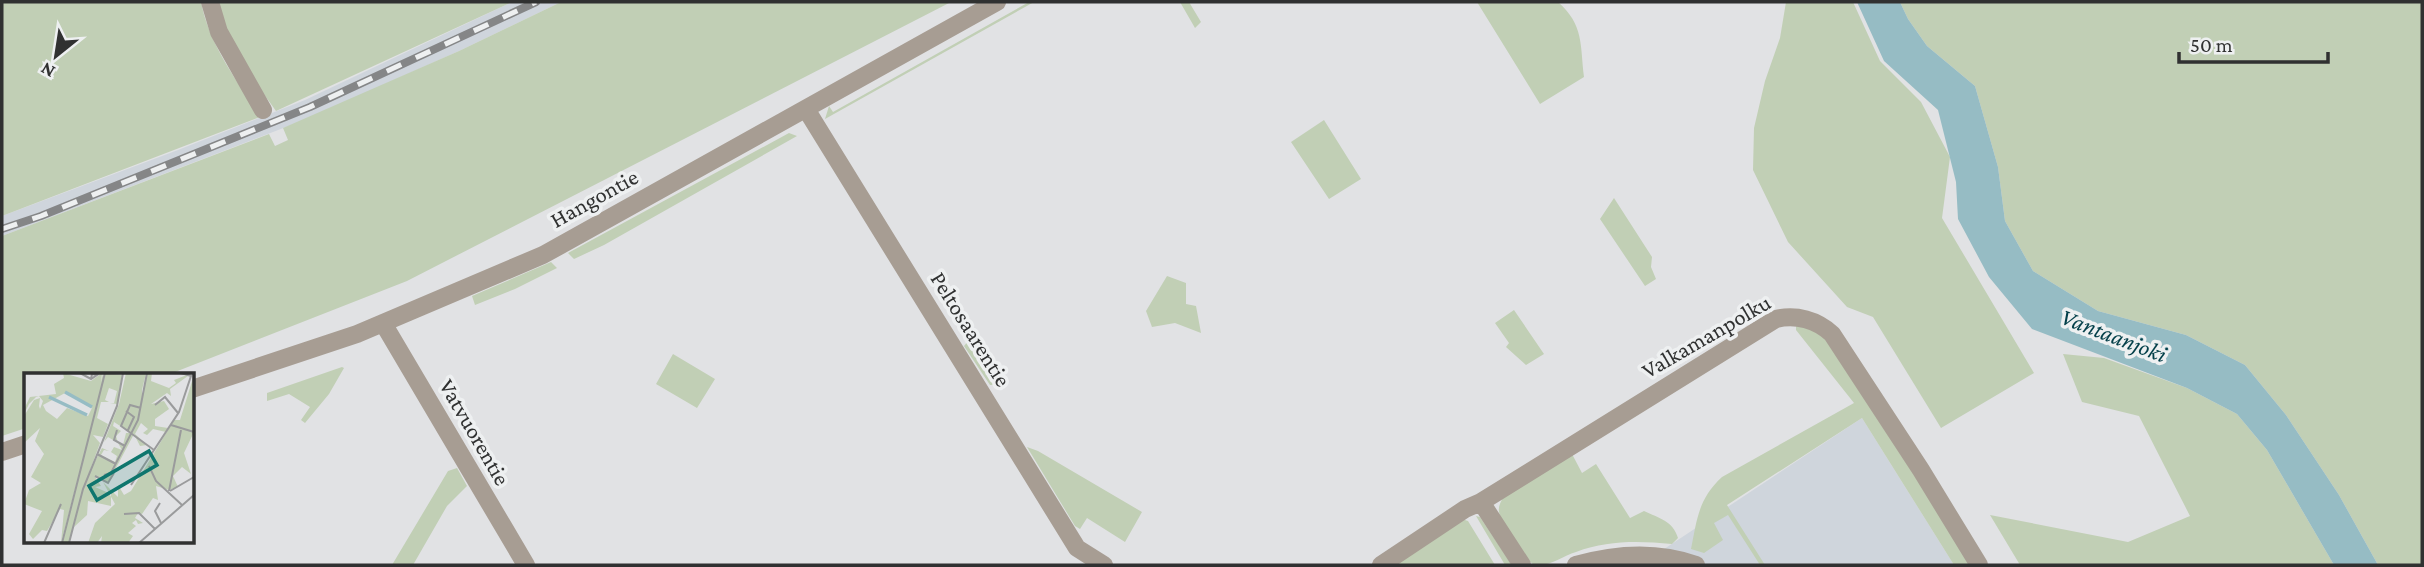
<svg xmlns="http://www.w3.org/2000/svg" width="2424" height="567" font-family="'Crimson Pro',serif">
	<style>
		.built { fill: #cfd5dc }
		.green { fill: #c1cfb5 }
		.water { fill: #96bcc4 }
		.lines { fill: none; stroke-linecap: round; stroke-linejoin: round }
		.minor { stroke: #a79d93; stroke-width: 18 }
		.tertiary { stroke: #a79d93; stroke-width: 18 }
		.rail-casing { stroke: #858687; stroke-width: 8 }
		.rail { stroke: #eef0f1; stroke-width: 5; stroke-dasharray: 16; stroke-linecap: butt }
		.labels { text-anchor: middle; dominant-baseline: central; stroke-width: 7; stroke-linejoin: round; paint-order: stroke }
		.street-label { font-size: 23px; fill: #303131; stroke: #eef0f1 }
		.water-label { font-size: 24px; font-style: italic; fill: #033f49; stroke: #eef0f1 }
		.inset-river { fill: none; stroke: #96bcc4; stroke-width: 3.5 }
		.inset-road { fill: none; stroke: #9a9b9c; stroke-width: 2 }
		.view { fill: #0f766e; fill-opacity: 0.15; stroke: #0f766e; stroke-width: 3.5 }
		.inset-edge { fill: none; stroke: #303131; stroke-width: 3.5 }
	</style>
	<rect width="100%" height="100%" fill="#e1e2e4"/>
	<path class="built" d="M 512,2 L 561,2 L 459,51 L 307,119 L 2,236 L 2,216 L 178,150 L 305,100 Z
		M 1862,418 L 1954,565 L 1640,565 Z"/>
	<path class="green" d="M 2,2 L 201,2 C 209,44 237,81 260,117 L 2,216 Z
		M 218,2 L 512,2 L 276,111 C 255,82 223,38 218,2 Z
		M 561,2 L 951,2 L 407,281 L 170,374 L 26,374 L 26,428 L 2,436 L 2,236 L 269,134 L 275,146 L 288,140 L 283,128 L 459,51 Z
		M 1029,2 L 1034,2 L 825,119 L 829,106 L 833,112 Z
		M 1180,2 L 1189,2 L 1201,22 L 1195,28 Z
		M 1477,2 L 1558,2 C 1584,25 1580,44 1584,77 L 1540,104 Z
		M 1786,2 L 1853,2 L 1880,61 L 1921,102 L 1950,157 L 1942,218 L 2034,373 L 1941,428 L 1873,317 L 1847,307 L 1788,242 L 1753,170 L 1754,128 L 1765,81 L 1780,38 Z
		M 1900,2 L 2422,2 L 2422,565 L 2378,565 L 2339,495 L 2286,415 L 2245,365 L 2186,335 L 2098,311 L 2033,271 L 2005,221 L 1998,167 L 1975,86 L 1927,46 L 1908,19 Z
		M 1324,120 L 1361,179 L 1329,199 L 1291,142 Z
		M 789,133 L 797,136 L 604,245 L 574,259 L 568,253 Z
		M 1614,198 L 1652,257 L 1651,267 L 1656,279 L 1645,286 L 1600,219 Z
		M 551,262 L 557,268 L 515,289 L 475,305 L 472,296 Z
		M 1167,276 L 1186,283 L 1186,304 L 1196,306 L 1201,333 L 1175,323 L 1152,327 L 1146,311 Z
		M 1514,310 L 1544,354 L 1526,365 L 1506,347 L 1509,343 L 1495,323 Z
		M 1796,325 L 1820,331 L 1973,565 L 1954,565 L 1862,418 L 1727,505 L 1765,565 L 1760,565 L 1728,515 L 1714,523 L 1723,540 L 1704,553 L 1691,549 C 1697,520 1698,499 1722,477 L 1854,403 L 1796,330 Z
		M 971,338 L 978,340 L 1002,381 L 997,385 L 990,385 L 964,346 Z
		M 673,354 L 715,379 L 697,408 L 656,384 Z
		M 2063,354 L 2104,358 L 2187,388 L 2237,414 L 2267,450 L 2334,565 L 2020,565 L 1990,515 L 2128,542 L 2190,516 L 2139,416 L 2082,402 Z
		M 342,367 L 344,368 L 329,394 L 305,423 L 301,420 L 310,407 L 289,394 L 267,401 L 267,393 Z
		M 1027,447 L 1038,451 L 1142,512 L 1125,542 L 1087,518 L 1080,529 L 1075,526 Z
		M 1572,454 L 1582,473 L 1596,464 L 1630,518 L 1644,511 C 1659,518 1673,521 1678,538 L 1672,544 C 1639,541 1608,540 1576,552 C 1563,556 1549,567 1535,565 C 1525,562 1501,523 1499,512 C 1498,506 1501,502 1503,497 Z
		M 457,468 L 467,486 L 447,506 L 413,565 L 392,565 L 448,471 Z
		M 1476,516 L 1480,517 L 1512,565 L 1505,565 Z
		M 1462,519 L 1468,521 L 1495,565 L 1392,565 Z"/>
	<path class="water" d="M 1857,2 L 1900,2 L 1908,19 L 1927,46 L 1975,86 L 1998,167 L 2005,221 L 2033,271 L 2098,311 L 2186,335 L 2245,365 L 2286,415 L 2339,495 L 2378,565 L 2334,565 L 2267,450 L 2237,414 L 2187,388 L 2032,329 L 1989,277 L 1958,219 L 1956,182 L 1938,110 L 1884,61 Z"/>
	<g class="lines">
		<path class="minor" d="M 210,2 L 219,32 L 263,110
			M 806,109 L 1077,548 L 1104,565
			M 383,323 L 526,565
			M 192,389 L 357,334 L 543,255 L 997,2
			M 2,452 L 26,444
			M 1481,502 L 1522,565
			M 1381,565 L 1465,509 L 1481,502 L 1776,319 C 1796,314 1817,320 1832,334 L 1921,470 L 1979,565"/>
		<path class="tertiary" d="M 1576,565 C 1615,554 1657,551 1696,565"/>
		<g class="rail-casing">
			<path id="rail" d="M 2,229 L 41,216 L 310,107 L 536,2"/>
		</g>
		<use href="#rail" class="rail"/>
	</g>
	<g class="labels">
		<g class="street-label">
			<text transform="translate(594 198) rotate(-29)">Hangontie</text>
			<text transform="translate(971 329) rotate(58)">Peltosaarentie</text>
			<text transform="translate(1706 336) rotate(-30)">Valkamanpolku</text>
			<text transform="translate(475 432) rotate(60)">Vatvuorentie</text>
		</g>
		<g class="water-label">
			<text transform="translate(2114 335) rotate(21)">Vantaanjoki</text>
		</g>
	</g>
	<g transform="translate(24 373)">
		<rect width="170" height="170" fill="#e1e2e4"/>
		<path d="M 39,0 L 67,8 L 78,0 L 77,10 L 79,0 L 80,6 L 82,0 L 98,2 L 93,31 L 86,30 L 90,30 L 93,18 L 85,15 L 81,27 L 85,29 L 77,29 L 73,45 L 84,51 L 79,64 L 69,62 L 76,70 L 65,100 L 78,75 L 85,78 L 80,77 L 77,82 L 91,89 L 93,83 L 87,79 L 90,74 L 98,77 L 94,70 L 99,72 L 102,60 L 107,60 L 90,49 L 89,53 L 97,58 L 92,63 L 94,70 L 84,64 L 80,69 L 95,31 L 102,0 L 122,0 L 118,17 L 118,28 L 123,0 L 128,0 L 127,8 L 145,15 L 152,10 L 150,7 L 168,0 L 146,16 L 147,23 L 143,20 L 127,31 L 140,28 L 145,36 L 131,46 L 131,53 L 144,55 L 142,59 L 129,56 L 123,62 L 119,60 L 124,56 L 117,50 L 111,61 L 123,72 L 116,73 L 110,61 L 84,110 L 71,104 L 77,113 L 71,114 L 87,121 L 87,133 L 64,128 L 63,142 L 50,154 L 60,111 L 45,170 L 38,170 L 56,97 L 37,170 L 40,137 L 36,136 L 23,158 L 18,157 L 9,166 L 5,161 L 18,138 L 0,131 L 5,117 L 17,110 L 7,104 L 20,81 L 11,68 L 16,55 L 0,70 L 0,43 L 10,27 L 16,25 L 15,33 L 16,36 L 19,28 L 15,23 L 12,24 L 5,31 L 0,41 L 0,36 L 6,24 L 32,21 L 30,11 L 40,5 ZM 41,20 L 68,35 L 64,43 L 43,35 L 33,46 L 22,38 L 19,32 ZM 170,2 L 170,59 L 160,80 L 167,101 L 158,94 L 149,103 L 154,114 L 145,117 L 132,113 L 134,127 L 129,125 L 118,141 L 114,140 L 111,145 L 119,150 L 114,151 L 112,147 L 108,150 L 112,153 L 104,160 L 109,163 L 104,170 L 77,170 L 78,163 L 73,170 L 64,170 L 71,150 L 91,131 L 79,109 L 94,124 L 94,112 L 100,122 L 107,118 L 150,47 L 156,47 Z" fill="#c1cfb5" fill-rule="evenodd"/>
		<path class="inset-river" d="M 41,19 L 68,34M 25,24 L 63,42"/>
		<path class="inset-road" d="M 56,0 L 67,6 L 73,2 L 68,1 L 67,6M 131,32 L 141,24 L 154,40M 117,35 L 106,32 L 97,53 L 130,77M 102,38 L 110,44 L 104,57M 147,52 L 170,59M 93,57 L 90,67 L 101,73M 73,81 L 92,91M 125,93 L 132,108 L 158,132M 80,102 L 87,100 L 114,47 L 123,0M 71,103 L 84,110 L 90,100M 107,112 L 155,39 L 167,3 L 157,0M 145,118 L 157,57M 146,118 L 170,104M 136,130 L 131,138 L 137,150M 100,141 L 115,140 L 131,156M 20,170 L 37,131M 38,170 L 81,0M 45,170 L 59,116 L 93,33 L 99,0M 115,170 L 170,122"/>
		<path class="view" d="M 125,78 L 133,92 L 73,127 L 65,113 Z"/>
		<rect width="170" height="170" class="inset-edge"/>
	</g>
	<rect width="2424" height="567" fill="none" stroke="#303131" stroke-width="7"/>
	<g transform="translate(56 56) rotate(210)" stroke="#eef0f1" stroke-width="5" paint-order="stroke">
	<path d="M0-5L12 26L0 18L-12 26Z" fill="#303131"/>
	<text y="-10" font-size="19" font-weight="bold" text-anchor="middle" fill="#303131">N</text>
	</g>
	<path d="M2179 52v10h149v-10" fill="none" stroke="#303131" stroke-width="3.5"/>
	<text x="2190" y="52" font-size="21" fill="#303131" stroke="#eef0f1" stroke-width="5" paint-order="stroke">50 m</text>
</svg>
